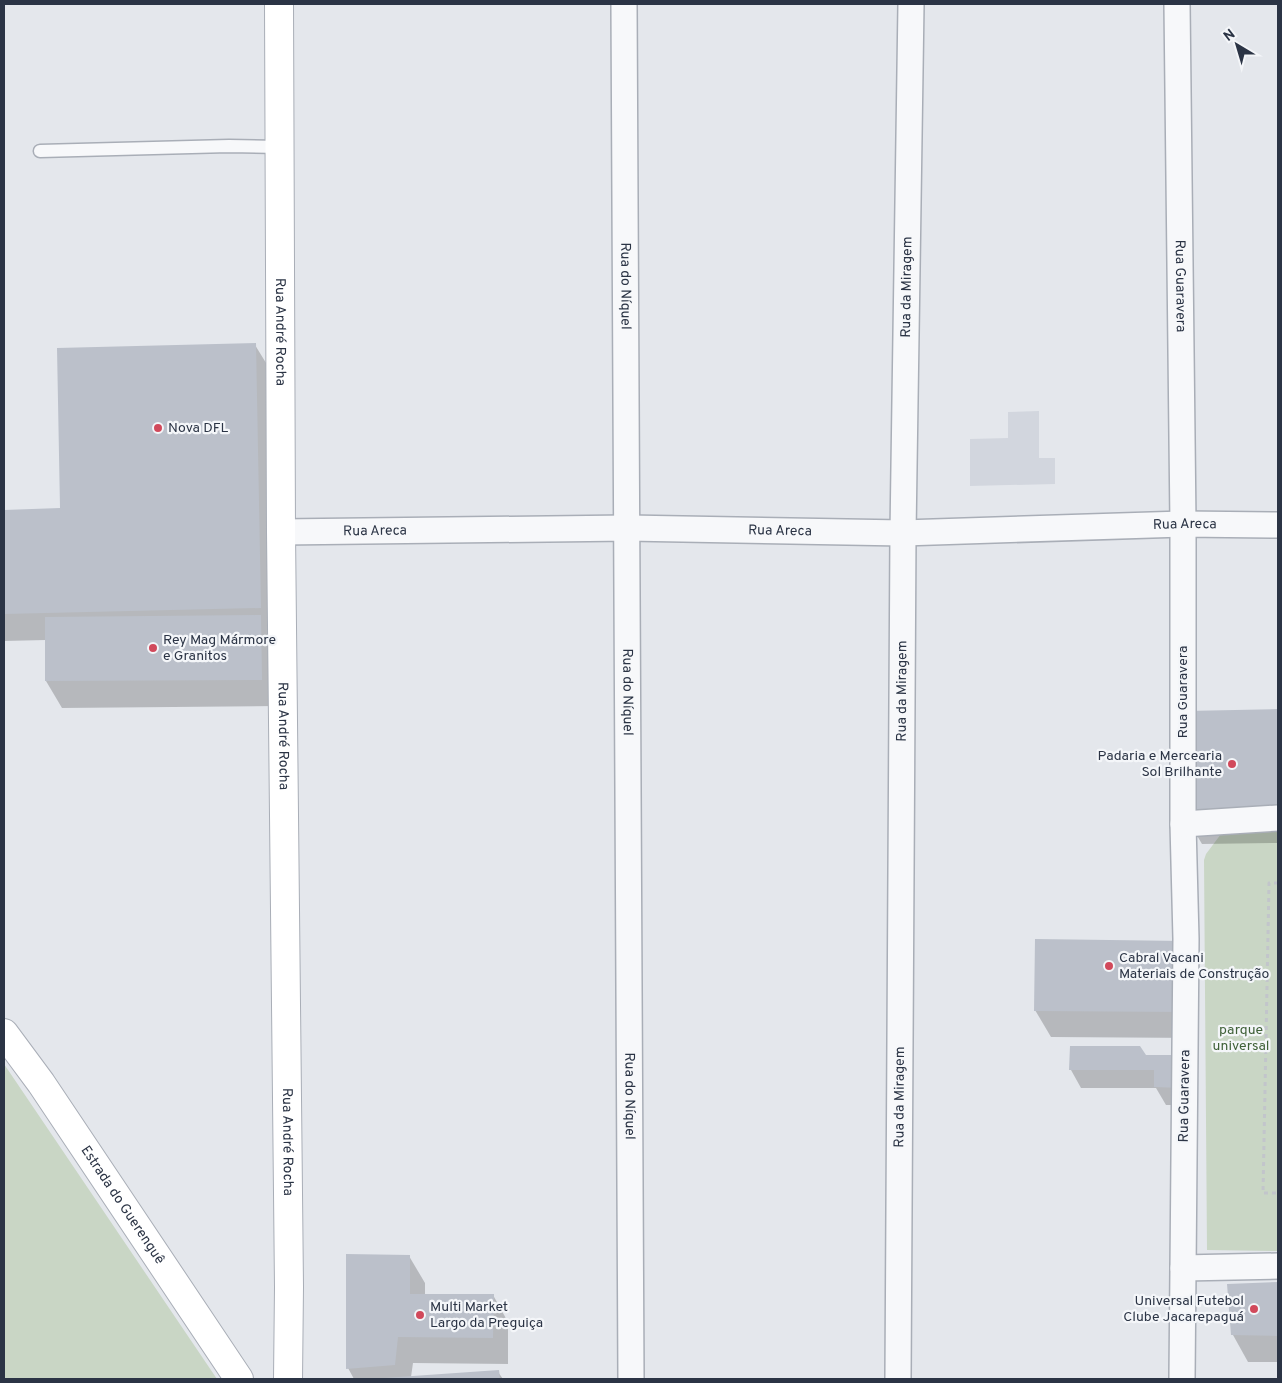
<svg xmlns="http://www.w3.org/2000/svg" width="1282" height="1383" font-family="Overpass,sans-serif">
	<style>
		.built { fill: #d2d6de }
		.green { fill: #c9d6c5 }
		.shadow { fill: #0003 }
		.building { fill: #bbc0ca }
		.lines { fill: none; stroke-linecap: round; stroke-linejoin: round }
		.service-casing { stroke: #a9aeb7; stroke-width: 15 }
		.minor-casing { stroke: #a9aeb7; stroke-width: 28 }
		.secondary-casing { stroke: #a9aeb7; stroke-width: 30 }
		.path { stroke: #c2c5cb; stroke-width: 3; stroke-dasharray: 4 4; stroke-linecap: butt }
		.service { stroke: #f7f8fa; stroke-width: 12 }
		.minor { stroke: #f7f8fa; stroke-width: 25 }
		.secondary { stroke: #fff; stroke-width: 28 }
		.poi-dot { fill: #d1495b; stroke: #f4f6f9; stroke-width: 2 }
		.labels { text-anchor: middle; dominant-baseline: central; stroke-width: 4.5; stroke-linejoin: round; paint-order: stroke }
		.street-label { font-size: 14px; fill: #2b3445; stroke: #f4f6f9 }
		.poi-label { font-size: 14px; fill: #2b3445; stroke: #f4f6f9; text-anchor: start }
		.park-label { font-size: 14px; fill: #3f6138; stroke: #f4f6f9 }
	</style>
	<rect width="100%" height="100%" fill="#e4e7ec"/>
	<path class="built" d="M 1039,411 L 1039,458 L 1055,458 L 1055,484 L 970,486 L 970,439 L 1008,438 L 1008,412 Z"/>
	<path class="green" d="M 1278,825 L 1278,1251 L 1207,1250 L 1204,860 L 1206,854 L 1221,834 Z
		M 4,1064 L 217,1379 L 4,1379 Z"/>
	<path class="shadow" d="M 255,345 L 271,371 L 276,706 L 62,708 L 46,681 L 46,640 L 4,641 L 4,511 L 61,509 Z
		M 1278,710 L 1278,843 L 1202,844 L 1186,817 L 1187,712 Z
		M 1183,942 L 1199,969 L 1198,1038 L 1051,1037 L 1035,1010 Z
		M 1145,1057 L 1190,1105 L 1166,1105 L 1156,1088 L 1081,1088 L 1071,1070 Z
		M 409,1256 L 425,1283 L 425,1295 L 493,1295 L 508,1322 L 508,1364 L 413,1363 L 411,1377 L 498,1372 L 503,1379 L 354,1379 L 348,1368 Z
		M 1278,1284 L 1278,1362 L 1248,1362 L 1233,1335 L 1228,1285 Z"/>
	<path class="building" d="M 256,343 L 261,608 L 4,614 L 4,510 L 60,508 L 57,348 Z
		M 261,615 L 262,680 L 45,681 L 45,617 Z
		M 1278,709 L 1278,817 L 1185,818 L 1186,711 Z
		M 1035,939 L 1184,941 L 1183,1012 L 1034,1011 Z
		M 1070,1046 L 1140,1046 L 1146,1055 L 1181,1055 L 1181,1088 L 1154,1087 L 1154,1070 L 1069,1070 Z
		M 346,1254 L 410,1255 L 410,1294 L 494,1294 L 493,1338 L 398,1337 L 395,1365 L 346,1369 Z
		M 1278,1282 L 1278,1336 L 1231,1335 L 1227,1284 Z
		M 499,1370 L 500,1379 L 384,1379 L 384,1378 Z"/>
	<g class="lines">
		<g class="service-casing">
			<path id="service" d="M 40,151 L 229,146 L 280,147"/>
		</g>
		<g class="minor-casing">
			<g id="minor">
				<path id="s1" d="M 624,4 L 631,1379"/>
				<path id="s2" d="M 1177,4 L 1183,524 L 1183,824 L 1186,939 L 1182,1379"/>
				<path id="s3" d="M 281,532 L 628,528 L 903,533 L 1183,524 L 1278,525"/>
				<path d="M 1183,824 L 1278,818"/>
				<path d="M 1183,1268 L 1278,1266"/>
				<path id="s4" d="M 898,1379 L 903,533 L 911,4"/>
			</g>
		</g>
		<g class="secondary-casing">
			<g id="secondary">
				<path id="s5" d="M 279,4 L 281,532 L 289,1287 L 288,1379"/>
				<path id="s6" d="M 4,1033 L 41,1083 L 239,1379"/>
			</g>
		</g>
		<path class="path" d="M 1278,883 L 1269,883 L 1263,1193 L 1278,1193"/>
		<use href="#service" class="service"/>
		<use href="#minor" class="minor"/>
		<use href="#secondary" class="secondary"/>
	</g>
	<g class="poi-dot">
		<circle cx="158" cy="428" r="5"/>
		<circle cx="153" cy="648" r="5"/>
		<circle cx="1232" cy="764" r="5"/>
		<circle cx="1109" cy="966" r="5"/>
		<circle cx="1254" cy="1309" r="5"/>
		<circle cx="420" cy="1315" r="5"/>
	</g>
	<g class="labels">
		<g class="street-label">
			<text stroke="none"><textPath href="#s1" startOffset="282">Rua do Níquel</textPath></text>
			<text stroke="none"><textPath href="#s4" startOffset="1092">Rua da Miragem</textPath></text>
			<text stroke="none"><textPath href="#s2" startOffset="282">Rua Guaravera</textPath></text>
			<text stroke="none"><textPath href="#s5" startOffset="328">Rua André Rocha</textPath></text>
			<text stroke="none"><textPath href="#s3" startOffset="904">Rua Areca</textPath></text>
			<text stroke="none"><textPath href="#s3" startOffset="94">Rua Areca</textPath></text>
			<text stroke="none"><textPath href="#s3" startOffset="499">Rua Areca</textPath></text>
			<text stroke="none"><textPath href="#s1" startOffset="688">Rua do Níquel</textPath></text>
			<text stroke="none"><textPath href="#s4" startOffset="688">Rua da Miragem</textPath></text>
			<text transform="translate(1183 692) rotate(-90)">Rua Guaravera</text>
			<text stroke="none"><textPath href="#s5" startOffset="732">Rua André Rocha</textPath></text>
			<text stroke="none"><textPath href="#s1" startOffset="1092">Rua do Níquel</textPath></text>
			<text stroke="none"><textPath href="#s4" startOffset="282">Rua da Miragem</textPath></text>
			<text transform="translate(1185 1096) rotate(-89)">Rua Guaravera</text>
			<text stroke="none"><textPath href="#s5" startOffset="1138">Rua André Rocha</textPath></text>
			<text stroke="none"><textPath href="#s6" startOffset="209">Estrada do Guerenguê</textPath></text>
		</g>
		<g class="poi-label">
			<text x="168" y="428">Nova DFL</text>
			<text x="163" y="640">Rey Mag Mármore<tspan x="163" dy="16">e Granitos</tspan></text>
			<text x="1222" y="756" text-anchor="end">Padaria e Mercearia<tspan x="1222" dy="16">Sol Brilhante</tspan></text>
			<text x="1119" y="958">Cabral Vacani<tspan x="1119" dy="16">Materiais de Construção</tspan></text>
			<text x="1244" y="1301" text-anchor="end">Universal Futebol<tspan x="1244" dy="16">Clube Jacarepaguá</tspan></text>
			<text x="430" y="1307">Multi Market<tspan x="430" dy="16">Largo da Preguiça</tspan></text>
		</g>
		<g class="park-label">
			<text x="1241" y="1030">parque<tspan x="1241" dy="16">universal</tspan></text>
		</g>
	</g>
	<rect width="1282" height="1383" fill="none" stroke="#2b3445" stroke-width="10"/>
	<g transform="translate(1237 45) rotate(322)" stroke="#f4f6f9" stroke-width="4" paint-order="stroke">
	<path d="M0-4L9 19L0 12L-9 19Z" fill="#2b3445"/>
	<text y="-8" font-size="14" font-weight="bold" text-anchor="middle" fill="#2b3445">N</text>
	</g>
</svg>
